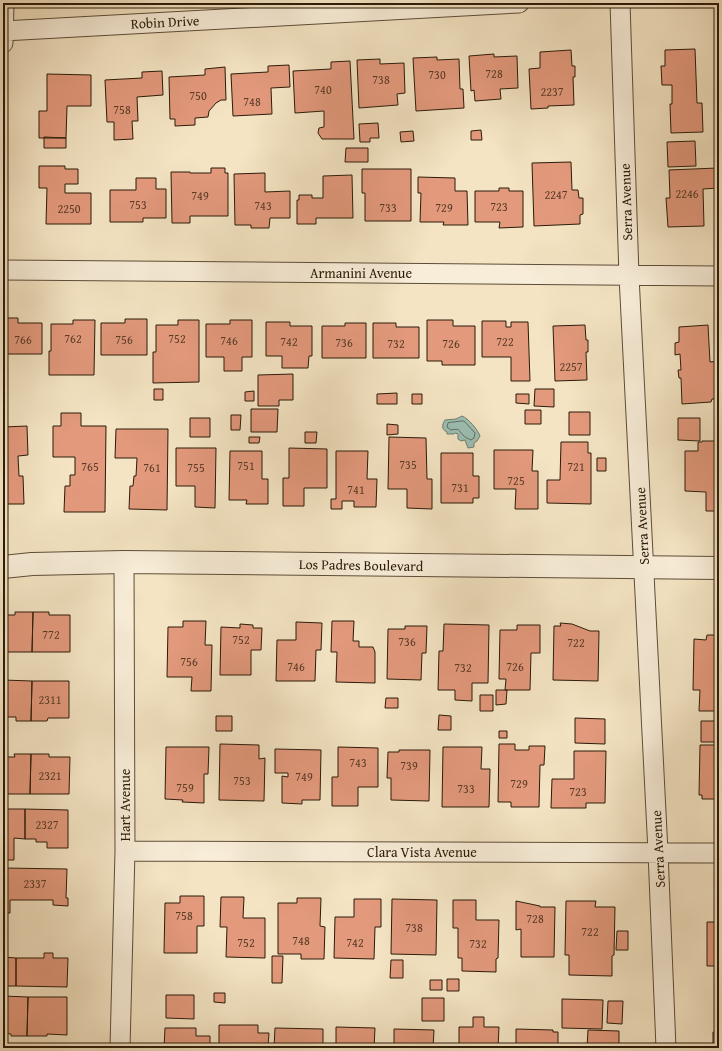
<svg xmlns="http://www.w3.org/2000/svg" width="722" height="1051" font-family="'Gentium Book Plus',serif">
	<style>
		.water { fill: #9cbfb4; stroke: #6f7d70 }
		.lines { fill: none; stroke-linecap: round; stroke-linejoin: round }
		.shore { stroke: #646d5e; stroke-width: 1 }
		.building { fill: #e3997c; stroke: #2b1b09 }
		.minor-casing { stroke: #5d4d38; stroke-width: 21 }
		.tertiary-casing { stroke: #5d4d38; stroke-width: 24 }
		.minor { stroke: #f8edd8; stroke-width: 19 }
		.tertiary { stroke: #f8edd8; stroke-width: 22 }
		.labels { text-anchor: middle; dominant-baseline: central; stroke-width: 3; stroke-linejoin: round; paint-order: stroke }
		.number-label { font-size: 12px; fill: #593a26 }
		.street-label { font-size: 14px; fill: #2b1b09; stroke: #f8edd8 }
	</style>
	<rect width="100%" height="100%" fill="#f4e4c3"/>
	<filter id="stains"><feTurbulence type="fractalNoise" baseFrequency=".005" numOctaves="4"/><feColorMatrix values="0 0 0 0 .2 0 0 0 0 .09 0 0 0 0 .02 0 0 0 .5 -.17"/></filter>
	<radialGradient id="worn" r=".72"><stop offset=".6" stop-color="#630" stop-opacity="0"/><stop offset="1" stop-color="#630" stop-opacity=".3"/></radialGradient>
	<path class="water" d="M 462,416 C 468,418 478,430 480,436 L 477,441 L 474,443 L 474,447 L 468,448 L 465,440 L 461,441 L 458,439 L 458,434 L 455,433 L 454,434 L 447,434 L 447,432 C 441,429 442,425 445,420 L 456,419 Z"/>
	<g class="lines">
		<path class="shore" d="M 462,421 L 464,421 L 475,433 L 474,438 L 471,440 C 469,439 464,437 463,435 C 458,430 460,428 451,430 L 447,427 L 448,423 Z"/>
	</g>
	<path class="building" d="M 715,47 L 719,47 L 719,84 L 715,84 Z
		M 695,49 L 697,103 L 702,103 L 703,132 L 671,133 L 670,104 L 672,104 L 672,85 L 662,85 L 661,66 L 665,66 L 665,50 Z
		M 571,50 L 572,66 L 575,66 L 575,77 L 573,77 L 574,105 L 548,106 L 548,108 L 531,109 L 529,69 L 540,68 L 540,52 Z
		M 494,54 L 494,57 L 517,56 L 518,88 L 500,89 L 501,99 L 475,101 L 474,90 L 471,91 L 469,56 Z
		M 437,57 L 437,60 L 459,59 L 460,89 L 463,89 L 464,108 L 416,111 L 413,58 Z
		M 380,59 L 380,64 L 404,63 L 405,93 L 397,94 L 398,105 L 359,108 L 357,60 Z
		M 350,61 L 354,139 L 322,139 L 318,133 L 319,128 L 324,127 L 324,111 L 295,113 L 293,71 L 331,69 L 331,62 Z
		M 289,65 L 290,87 L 271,88 L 272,114 L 233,116 L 231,74 L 268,72 L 268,66 Z
		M 225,67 L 226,100 L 221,100 L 216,103 L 209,111 L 208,117 L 195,118 L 195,125 L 175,126 L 175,119 L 170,119 L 169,77 L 205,75 L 205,69 Z
		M 162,71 L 163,95 L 137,97 L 138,121 L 132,121 L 133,139 L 114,140 L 114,122 L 107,122 L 105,80 L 142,78 L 142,72 Z
		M 47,74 L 91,75 L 91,106 L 67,106 L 66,138 L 39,138 L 39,111 L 47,111 Z
		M 378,123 L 379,138 L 370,138 L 370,142 L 360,142 L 359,124 Z
		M 481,130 L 482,140 L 471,140 L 471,131 Z
		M 413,131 L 414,141 L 401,142 L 400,132 Z
		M 44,137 L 66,138 L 66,148 L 44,148 Z
		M 695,141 L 696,166 L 668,167 L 667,142 Z
		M 346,148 L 368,148 L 368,162 L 345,162 Z
		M 571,162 L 572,190 L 578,190 L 579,198 L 583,198 L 583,214 L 580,215 L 580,224 L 534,226 L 532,163 Z
		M 39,166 L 65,166 L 65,169 L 78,169 L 78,184 L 65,184 L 65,193 L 91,193 L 91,224 L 46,224 L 47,188 L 39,188 Z
		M 211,168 L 225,168 L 225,173 L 228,173 L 228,216 L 190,216 L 190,223 L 172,223 L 171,172 L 190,172 L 190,173 L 211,173 Z
		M 717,168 L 718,188 L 703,189 L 704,226 L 668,227 L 666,198 L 670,198 L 669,170 Z
		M 362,169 L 411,169 L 411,221 L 365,221 L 365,193 L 362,193 Z
		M 265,173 L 265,192 L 290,191 L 290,218 L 270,218 L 269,228 L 251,228 L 251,225 L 235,225 L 234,174 Z
		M 352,175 L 353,218 L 316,218 L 316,224 L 297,224 L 297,200 L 299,200 L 299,195 L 312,195 L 312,198 L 323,198 L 323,176 Z
		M 418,177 L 455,178 L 455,191 L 467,191 L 468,225 L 443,225 L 444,222 L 420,222 L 421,193 L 418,193 Z
		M 136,178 L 156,178 L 156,189 L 166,189 L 166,218 L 143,218 L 143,222 L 110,222 L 110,190 L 136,190 Z
		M 499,188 L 509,188 L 509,191 L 523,191 L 523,227 L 499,228 L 500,222 L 475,222 L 475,191 L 499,191 Z
		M 3,318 L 18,318 L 18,323 L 42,323 L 42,354 L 3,354 Z
		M 125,319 L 147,319 L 147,355 L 101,355 L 101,323 L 125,323 Z
		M 73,320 L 95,320 L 94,375 L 49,375 L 49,351 L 51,351 L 51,324 L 73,324 Z
		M 178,320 L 199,320 L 199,382 L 153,383 L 153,352 L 156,352 L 156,325 L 178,325 Z
		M 230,320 L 252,320 L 252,357 L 242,357 L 242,371 L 224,371 L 224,357 L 206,357 L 206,324 L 230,324 Z
		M 427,320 L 453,320 L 453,326 L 475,326 L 475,365 L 442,365 L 442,361 L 427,361 Z
		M 482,321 L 506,321 L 506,327 L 511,327 L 511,322 L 528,322 L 530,381 L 511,381 L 511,357 L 482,357 Z
		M 266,322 L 290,322 L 290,326 L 312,326 L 312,356 L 309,356 L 308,368 L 282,368 L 282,356 L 266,356 Z
		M 345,323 L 366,323 L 366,358 L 322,358 L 322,326 L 345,326 Z
		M 373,323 L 396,323 L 396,327 L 419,327 L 419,358 L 373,358 Z
		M 585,325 L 586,340 L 588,340 L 588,352 L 586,352 L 587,380 L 555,381 L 553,326 Z
		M 708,325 L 710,362 L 719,361 L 719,399 L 712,399 L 711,402 L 682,404 L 681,378 L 679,378 L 678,370 L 681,370 L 680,354 L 675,355 L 675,343 L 679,342 L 679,327 Z
		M 293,374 L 293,400 L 279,400 L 279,406 L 258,406 L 258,375 Z
		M 154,389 L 163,389 L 163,400 L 154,400 Z
		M 535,389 L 554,389 L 554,407 L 534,406 Z
		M 254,391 L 254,401 L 245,401 L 245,392 Z
		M 397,393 L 397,404 L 377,404 L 377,394 Z
		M 412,394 L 422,394 L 422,404 L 412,404 Z
		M 516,394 L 529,394 L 529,404 L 516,403 Z
		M 251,409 L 278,409 L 277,432 L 251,432 Z
		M 525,410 L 541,410 L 541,424 L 525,424 Z
		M 569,412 L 590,412 L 590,435 L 569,435 Z
		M 61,413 L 81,413 L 81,426 L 106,426 L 105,512 L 64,512 L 65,486 L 70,486 L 70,475 L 75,475 L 75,457 L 53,457 L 53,426 L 61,426 Z
		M 231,415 L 241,415 L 240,430 L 231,430 Z
		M 190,418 L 210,418 L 210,437 L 190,437 Z
		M 678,418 L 700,418 L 700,441 L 678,440 Z
		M 387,424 L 398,425 L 398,434 L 387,435 Z
		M 27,426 L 28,455 L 18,456 L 19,476 L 23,476 L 24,504 L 3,504 L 3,427 Z
		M 116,429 L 168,429 L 167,510 L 129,509 L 130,486 L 133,486 L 134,476 L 136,476 L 137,458 L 115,458 Z
		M 305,432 L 317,432 L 316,443 L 305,443 Z
		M 249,437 L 260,437 L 259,443 L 249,443 Z
		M 389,437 L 426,438 L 427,479 L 432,479 L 432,509 L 407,508 L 407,489 L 388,489 Z
		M 702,441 L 719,441 L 719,511 L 706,511 L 706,492 L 685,491 L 685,451 L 698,451 L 698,442 L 702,442 Z
		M 561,442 L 588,442 L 588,453 L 591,453 L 591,504 L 547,503 L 547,480 L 560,480 Z
		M 176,448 L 216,448 L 215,508 L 195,507 L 195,486 L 176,486 Z
		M 289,448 L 327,449 L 327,488 L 304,488 L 304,506 L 283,506 L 283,478 L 289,478 Z
		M 494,450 L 533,450 L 532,471 L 538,471 L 538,509 L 515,509 L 516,489 L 494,489 Z
		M 230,451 L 262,451 L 262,479 L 268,479 L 268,504 L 246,504 L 247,500 L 229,500 Z
		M 336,451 L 368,451 L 367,479 L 377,479 L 376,507 L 354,507 L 354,501 L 342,501 L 342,509 L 331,509 L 331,499 L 336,499 Z
		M 441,453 L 473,453 L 473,476 L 479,476 L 479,498 L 473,498 L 473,503 L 441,503 Z
		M 597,458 L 606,458 L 606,471 L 597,471 Z
		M 15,612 L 33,612 L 32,652 L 3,652 L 3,615 L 15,615 Z
		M 33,612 L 49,612 L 49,615 L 70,615 L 70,652 L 32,652 Z
		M 183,621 L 206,621 L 205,645 L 212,645 L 211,691 L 191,691 L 192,677 L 167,677 L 168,627 L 183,627 Z
		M 332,621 L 354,621 L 353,641 L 359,641 L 359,647 L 373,647 L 375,652 L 375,683 L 336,682 L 337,652 L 331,652 Z
		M 296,622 L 322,623 L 321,650 L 316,650 L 315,681 L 276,681 L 277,640 L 296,640 Z
		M 560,623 L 572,624 L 590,631 L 599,631 L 598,681 L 553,680 L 554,626 L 561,626 Z
		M 240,624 L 253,625 L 253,628 L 262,628 L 261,650 L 251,650 L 251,675 L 220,675 L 221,627 L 240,628 Z
		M 444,624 L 489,625 L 488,683 L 472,683 L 472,701 L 455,700 L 455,690 L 438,690 L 439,651 L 443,651 Z
		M 517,625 L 540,625 L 540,653 L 531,653 L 530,690 L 505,690 L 506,679 L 499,679 L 500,630 L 517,630 Z
		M 405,626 L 427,626 L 426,653 L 422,653 L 421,680 L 387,679 L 388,629 L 405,629 Z
		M 717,628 L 719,628 L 719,711 L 699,711 L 700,690 L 693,690 L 694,639 L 706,640 L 707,635 L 717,635 Z
		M 3,680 L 32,681 L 31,721 L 16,721 L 16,717 L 3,717 Z
		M 32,681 L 69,681 L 69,718 L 48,718 L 47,721 L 31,721 Z
		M 496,690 L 507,690 L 506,704 L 496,705 Z
		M 480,695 L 493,695 L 493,711 L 480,711 Z
		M 386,698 L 398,698 L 398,708 L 385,708 Z
		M 439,715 L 451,716 L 451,730 L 438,730 Z
		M 216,716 L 232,716 L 232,731 L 216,731 Z
		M 575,718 L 605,719 L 605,744 L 575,743 Z
		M 701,721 L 719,721 L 719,742 L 701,742 Z
		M 499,731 L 507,731 L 507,738 L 499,738 Z
		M 220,744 L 259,745 L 259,759 L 265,758 L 264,801 L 219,800 Z
		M 499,744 L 515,744 L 515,750 L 529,750 L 529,746 L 545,746 L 544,765 L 540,765 L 539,807 L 511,807 L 511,802 L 498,802 Z
		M 700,745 L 719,745 L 719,799 L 702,799 L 702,795 L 699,795 Z
		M 166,747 L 209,747 L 208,774 L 204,774 L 204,803 L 182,802 L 183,800 L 165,799 Z
		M 338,747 L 378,748 L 378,787 L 358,787 L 358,806 L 332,806 L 332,777 L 338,777 Z
		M 443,747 L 482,747 L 481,769 L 490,769 L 489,807 L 442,807 Z
		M 275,749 L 321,750 L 320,800 L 302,800 L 302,804 L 282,803 L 282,776 L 288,777 L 288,773 L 275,773 Z
		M 399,750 L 430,750 L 429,801 L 391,800 L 391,778 L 387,778 L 388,752 L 399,752 Z
		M 574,751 L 606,751 L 605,803 L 586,803 L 586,808 L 551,808 L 552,779 L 574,779 Z
		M 14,754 L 31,754 L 30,794 L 3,794 L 3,757 L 15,757 Z
		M 31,754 L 49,754 L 49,757 L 70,757 L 69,794 L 30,794 Z
		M 3,809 L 25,809 L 25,839 L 14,838 L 14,860 L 3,860 Z
		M 25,809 L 68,810 L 68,848 L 47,848 L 47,842 L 36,842 L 36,839 L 25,839 Z
		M 3,868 L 67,869 L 66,898 L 68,898 L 68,906 L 53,905 L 53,900 L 10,900 L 10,913 L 3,913 Z
		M 180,896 L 204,896 L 204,926 L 197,926 L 197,953 L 164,953 L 165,903 L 180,903 Z
		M 221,897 L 244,897 L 243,918 L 265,918 L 265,958 L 226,957 L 227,927 L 220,927 Z
		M 297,898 L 321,898 L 320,926 L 325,927 L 324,959 L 301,959 L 301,954 L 278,954 L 278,903 L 297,903 Z
		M 354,899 L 381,899 L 381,927 L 375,927 L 374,959 L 334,958 L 335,917 L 354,917 Z
		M 392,899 L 437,900 L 436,955 L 391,954 Z
		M 453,900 L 476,900 L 476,920 L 499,920 L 498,958 L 496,959 L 496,972 L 462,971 L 462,958 L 458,958 L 458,928 L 453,928 Z
		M 516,901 L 540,906 L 540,907 L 555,907 L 554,957 L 521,957 L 521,929 L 516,930 Z
		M 566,901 L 596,901 L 595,907 L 615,907 L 614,955 L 612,956 L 612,976 L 569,975 L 569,955 L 565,955 Z
		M 707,922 L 719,922 L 719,966 L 707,966 Z
		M 617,931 L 628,931 L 628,950 L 616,950 Z
		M 44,953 L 53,953 L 53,958 L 68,958 L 67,987 L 16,986 L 16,958 L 44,958 Z
		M 272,956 L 283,956 L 282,983 L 272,983 Z
		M 3,957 L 16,958 L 16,986 L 3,986 Z
		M 391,960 L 403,960 L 403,978 L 390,978 Z
		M 447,979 L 459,979 L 459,991 L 447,991 Z
		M 430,980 L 442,980 L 442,990 L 430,990 Z
		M 214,993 L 225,993 L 225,1003 L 214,1002 Z
		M 166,995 L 194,995 L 194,1019 L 166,1018 Z
		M 3,996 L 28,997 L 27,1036 L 11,1036 L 11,1034 L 3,1033 Z
		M 28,997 L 67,997 L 67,1035 L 47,1034 L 47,1036 L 27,1036 Z
		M 422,998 L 444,998 L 444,1021 L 422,1021 Z
		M 562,999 L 603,1000 L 602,1029 L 562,1028 Z
		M 608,1001 L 623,1001 L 622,1024 L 607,1023 Z
		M 473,1017 L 484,1017 L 484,1027 L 499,1027 L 498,1048 L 459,1048 L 459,1027 L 473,1027 Z
		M 219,1025 L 258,1025 L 258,1033 L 269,1033 L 268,1046 L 257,1046 L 257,1048 L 219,1048 Z
		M 336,1027 L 375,1028 L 374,1048 L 336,1048 Z
		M 165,1028 L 196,1028 L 196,1036 L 210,1036 L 210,1048 L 164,1048 Z
		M 275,1028 L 323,1029 L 323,1048 L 274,1048 Z
		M 394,1029 L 434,1030 L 433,1048 L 394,1048 Z
		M 516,1029 L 553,1030 L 553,1032 L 558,1032 L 558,1048 L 516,1048 Z
		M 588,1030 L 619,1031 L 619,1048 L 587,1048 Z
		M 713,1032 L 719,1032 L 719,1048 L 713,1048 Z"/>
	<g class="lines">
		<g class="minor-casing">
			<path id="minor" d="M 620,3 L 629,276 L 658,852 L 666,1048
				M 3,31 L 519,3
				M 3,43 L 4,3
				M 3,270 L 719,276
				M 125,851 L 719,853
				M 120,1048 L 125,851 L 124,562"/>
		</g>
		<g class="tertiary-casing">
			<path id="tertiary" d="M 3,567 L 32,564 L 124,562 L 719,568"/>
		</g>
		<use href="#minor" class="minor"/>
		<use href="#tertiary" class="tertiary"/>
	</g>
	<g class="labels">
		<g class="number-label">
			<text x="494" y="73">728</text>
			<text x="437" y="74">730</text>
			<text x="381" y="79">738</text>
			<text x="323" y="89">740</text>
			<text x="552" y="91">2237</text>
			<text x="198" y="95">750</text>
			<text x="252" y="101">748</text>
			<text x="122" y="109">758</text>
			<text x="687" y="193">2246</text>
			<text x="556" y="194">2247</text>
			<text x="200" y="195">749</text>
			<text x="138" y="204">753</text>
			<text x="263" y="205">743</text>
			<text x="499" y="206">723</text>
			<text x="388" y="207">733</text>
			<text x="444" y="207">729</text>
			<text x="69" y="208">2250</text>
			<text x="73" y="338">762</text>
			<text x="177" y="338">752</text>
			<text x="23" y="339">766</text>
			<text x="124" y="339">756</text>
			<text x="229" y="340">746</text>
			<text x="289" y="341">742</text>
			<text x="505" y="341">722</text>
			<text x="344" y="342">736</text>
			<text x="396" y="343">732</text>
			<text x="451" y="343">726</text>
			<text x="571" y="366">2257</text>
			<text x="408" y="464">735</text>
			<text x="246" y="465">751</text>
			<text x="90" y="466">765</text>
			<text x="576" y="466">721</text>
			<text x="152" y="467">761</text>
			<text x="196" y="467">755</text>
			<text x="516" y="480">725</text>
			<text x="460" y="487">731</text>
			<text x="356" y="489">741</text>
			<text x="51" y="634">772</text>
			<text x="241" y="639">752</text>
			<text x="407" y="641">736</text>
			<text x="576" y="642">722</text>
			<text x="189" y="661">756</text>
			<text x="296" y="666">746</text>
			<text x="515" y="666">726</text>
			<text x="463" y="667">732</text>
			<text x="50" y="699">2311</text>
			<text x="358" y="762">743</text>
			<text x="409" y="765">739</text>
			<text x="50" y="775">2321</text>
			<text x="304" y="776">749</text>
			<text x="242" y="780">753</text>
			<text x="519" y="783">729</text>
			<text x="185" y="787">759</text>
			<text x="466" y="788">733</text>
			<text x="578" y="791">723</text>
			<text x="47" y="824">2327</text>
			<text x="35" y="883">2337</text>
			<text x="184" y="915">758</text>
			<text x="535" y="918">728</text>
			<text x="414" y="927">738</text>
			<text x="590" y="931">722</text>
			<text x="301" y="940">748</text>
			<text x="246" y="942">752</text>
			<text x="355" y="942">742</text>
			<text x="478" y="943">732</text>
		</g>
		<g class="street-label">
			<text transform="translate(165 22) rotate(-3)">Robin Drive</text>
			<text transform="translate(626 202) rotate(-92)">Serra Avenue</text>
			<text x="361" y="273">Armanini Avenue</text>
			<text transform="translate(642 526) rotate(-93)">Serra Avenue</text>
			<text transform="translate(361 565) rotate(1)">Los Padres Boulevard</text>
			<text transform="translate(125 805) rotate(-90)">Hart Avenue</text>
			<text transform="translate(658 849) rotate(-93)">Serra Avenue</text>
			<text x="422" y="852">Clara Vista Avenue</text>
		</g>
	</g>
	<rect width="722" height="1051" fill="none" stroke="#f4e4c3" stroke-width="16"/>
	<rect x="4" y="4" width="714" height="1043" fill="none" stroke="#2b1b09" stroke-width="2"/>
	<rect x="8" y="8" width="706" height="1035" fill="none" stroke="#2b1b09"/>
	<rect width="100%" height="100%" filter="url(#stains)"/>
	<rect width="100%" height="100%" fill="url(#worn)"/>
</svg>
